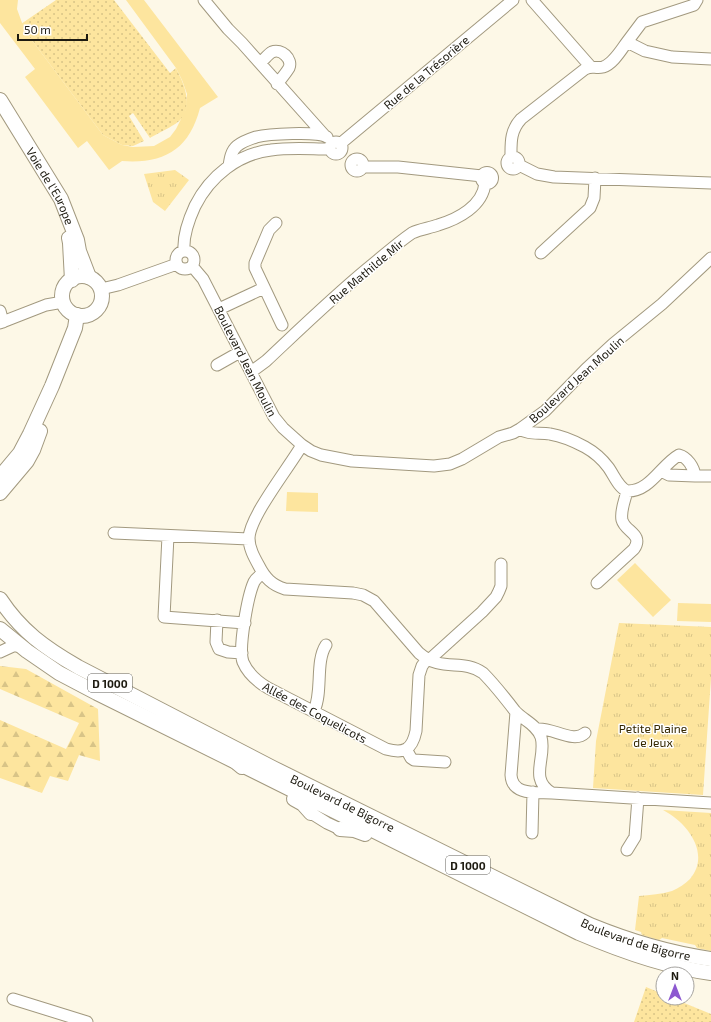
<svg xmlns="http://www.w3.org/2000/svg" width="711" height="1022" font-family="'Exo 2',sans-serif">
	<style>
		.grass { fill: url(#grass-dots) }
		.forest { fill: url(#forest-firs) }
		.park { fill: url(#park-tufts) }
		.pitch { fill: #fde59e }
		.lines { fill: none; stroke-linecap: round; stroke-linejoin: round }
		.minor-casing { stroke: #a2997f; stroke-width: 13 }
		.major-casing { stroke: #a2997f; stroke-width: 16 }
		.minor { stroke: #fff; stroke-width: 11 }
		.major { stroke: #fff; stroke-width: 14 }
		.labels { text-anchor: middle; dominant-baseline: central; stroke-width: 3; stroke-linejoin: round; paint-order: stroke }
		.shield { fill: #fff; stroke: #615f58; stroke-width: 1 }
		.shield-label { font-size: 11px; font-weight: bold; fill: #1d1a10 }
		.street-label { font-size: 12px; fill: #1d1a10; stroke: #fff }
		.park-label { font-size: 12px; fill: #352800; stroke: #fff }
	</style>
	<defs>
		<pattern id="grass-dots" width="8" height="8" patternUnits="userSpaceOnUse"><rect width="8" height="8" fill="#fde59e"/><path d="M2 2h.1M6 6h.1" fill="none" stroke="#d8c487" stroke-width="1.8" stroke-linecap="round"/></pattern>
		<pattern id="forest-firs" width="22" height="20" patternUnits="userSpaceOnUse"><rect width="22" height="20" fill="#fde59e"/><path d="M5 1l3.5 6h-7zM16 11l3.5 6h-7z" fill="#d8c487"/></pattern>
		<pattern id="park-tufts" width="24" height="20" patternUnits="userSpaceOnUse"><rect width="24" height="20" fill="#fde59e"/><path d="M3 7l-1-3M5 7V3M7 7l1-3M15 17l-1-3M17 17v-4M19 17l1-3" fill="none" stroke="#d8c487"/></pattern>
	</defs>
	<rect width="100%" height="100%" fill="#fdf8e7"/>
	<path class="grass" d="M 56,0 L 114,0 L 170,73 L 176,68 C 183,82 193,103 182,118 C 177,125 158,133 150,138 L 133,113 L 129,116 L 144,141 L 133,146 L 122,145 L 103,135 L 25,31 L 21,24 Z
		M 646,987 L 663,994 L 663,998 L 672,998 L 711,1014 L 711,1022 L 634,1022 Z"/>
	<path class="forest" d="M 0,666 L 26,669 L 98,709 L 100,761 L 79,755 L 68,781 L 50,776 L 42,793 L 0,778 L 0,720 L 66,749 L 79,723 L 0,689 Z"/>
	<path class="park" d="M 175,170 L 189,180 L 165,211 L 153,202 L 144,174 Z
		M 619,623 L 711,627 L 711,678 L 703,795 L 593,788 L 596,741 Z
		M 663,810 L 711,813 L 711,951 L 697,948 L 695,945 L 662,938 L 659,940 L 642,935 L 641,932 L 635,930 L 639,896 C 650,895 662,894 672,891 C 679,888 685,884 690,879 C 711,854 688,823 663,810 Z"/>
	<path class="pitch" d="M 0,0 L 18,0 L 17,9 L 25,31 L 103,135 L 122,145 L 133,147 L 154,146 L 170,137 L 176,129 L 186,109 L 187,94 L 182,80 L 176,68 L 126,0 L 144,0 L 218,97 L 200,108 C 189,150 164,164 122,161 L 109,170 L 87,141 L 78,148 L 25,77 L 35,69 L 0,23 Z
		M 287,492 L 318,493 L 318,512 L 286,511 Z
		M 635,563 L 671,600 L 653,617 L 617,580 Z
		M 678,603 L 711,604 L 711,622 L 677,621 Z"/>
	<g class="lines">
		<g class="minor-casing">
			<path id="minor" d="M 204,0 L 228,29 L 242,43 L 325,136
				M 532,0 L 590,66
				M 627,42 L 642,22 L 694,5 L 697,0
				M 260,63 C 264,60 268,54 272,52 C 281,48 293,59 289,68 C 286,73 281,79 277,84
				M330 148a6 6 0 1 1 12 0a6 6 0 1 1-12 0Z
				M 340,144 L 513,0
				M 511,157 C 511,143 510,131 521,119 L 585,69 C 593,65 595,69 603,67 C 613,64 621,50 627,42 L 645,51 L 672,57 L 711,59
				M507 163a6 6 0 1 1 12 0a6 6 0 1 1-12 0Z
				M351 165a6 6 0 1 1 12 0a6 6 0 1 1-12 0Z
				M 519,165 L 537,174 L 554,177 L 711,183
				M 229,166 C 230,159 231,151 237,146 C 242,142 250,139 256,137 C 268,134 317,131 327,137
				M 363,167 L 398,167 L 482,176
				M481.5 178a5.5 5.5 0 1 1 11 0a5.5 5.5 0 1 1-11 0Z
				M 276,223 L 269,230 L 255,263 L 255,268 L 282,325
				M 184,250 C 183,235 189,219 195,206 C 210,176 238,154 271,150 C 291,147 311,149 330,149
				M176 260a9 9 0 1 1 18 0a9 9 0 1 1-18 0Z
				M 541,253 L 590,208 L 594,198 L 595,178
				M 192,266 L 203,279 L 274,417 L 283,428 L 302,445 L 311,451 L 321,455 L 352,461 L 434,466 L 450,464 L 462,459 L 499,437 L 513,433 L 520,429 L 545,411 L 586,369 L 613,344 L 662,304 L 711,258
				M 101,289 L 118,285 L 177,264
				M 219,309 L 264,288
				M 0,311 L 3,322
				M 0,323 L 46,305 L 63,302
				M 217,365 L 240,352
				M 251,372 L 266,361 C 299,330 332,298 367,269 C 382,257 396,244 412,233 C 420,229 430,228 438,225 C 458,219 483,206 485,183
				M 520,429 C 528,435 540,432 550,434 C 562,436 574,441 585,447 C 594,452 602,459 608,467 C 614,475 618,487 627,491 C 625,500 620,511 622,520 C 625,532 644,534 634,549 L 597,583
				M 302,445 C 290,466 250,516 249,538 C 249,548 254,557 259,566 C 265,578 272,585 285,589 L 353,593 L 363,595 L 374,601 L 419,653 C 442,673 462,658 483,673 C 495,685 505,698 515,711 C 523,720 536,724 541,737 C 547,757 528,779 552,793 C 537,792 512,796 511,775 L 516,712
				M 661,471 L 669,475 L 695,476
				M 627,491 C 650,492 661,465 679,455 C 687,457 694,467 695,476 L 711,476
				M 114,533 L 249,539
				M 168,536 L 164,617 L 245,623
				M 263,573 C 259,576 256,578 254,582 C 248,595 238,648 243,662 C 248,674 258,682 268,688 L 386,749 C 404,754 412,750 416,731 L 419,675 L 422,666 L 427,659
				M 217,620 L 216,642 L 219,649 L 228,652 L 242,653
				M 0,652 L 13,646 L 20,646
				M 429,660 L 482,612 L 496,597 L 499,591 L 501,586 L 501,564
				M 314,711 C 323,691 315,662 326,645
				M 537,729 C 552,727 574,744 585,733
				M 406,749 L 411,758 L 414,760 L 445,762
				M 552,793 L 711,803
				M 311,813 L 327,823 L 340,829
				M 532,833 L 533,792
				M 627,850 L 635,837 L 638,798
				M 13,999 L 87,1022"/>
		</g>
		<g class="major-casing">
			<g id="major">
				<path id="s1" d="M 0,100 L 61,199 L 77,240 L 79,251 L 89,277"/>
				<path d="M 69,238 L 70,243 L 72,280"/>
				<circle cx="82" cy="296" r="20"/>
				<path d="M 0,477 L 20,453 L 30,434 L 52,386 L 75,328 L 77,315"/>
				<path d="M 0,493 L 27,461 L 33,450 L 40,431"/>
				<path id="s2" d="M 0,599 C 21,631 45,648 78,667 L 273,768 L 590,925 C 629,941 669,953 711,959"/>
				<path d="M 0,629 L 27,651 L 59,673 L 97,693 L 236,762 L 242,767"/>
				<path d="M 236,762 L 579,933 C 621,951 665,967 711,973"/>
				<path d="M 294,799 L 303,804 L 311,813"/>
				<path d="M 340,829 L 354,830 L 365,834"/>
			</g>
		</g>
		<use href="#minor" class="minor"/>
		<use href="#major" class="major"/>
	</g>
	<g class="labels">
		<g class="shield">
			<rect x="88" y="674" width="44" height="18" rx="3"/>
			<rect x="446" y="856" width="44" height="18" rx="3"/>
		</g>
		<g class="shield-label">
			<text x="110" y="683">D 1000</text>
			<text x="468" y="865">D 1000</text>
		</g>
		<g class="street-label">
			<text transform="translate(426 72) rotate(-40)">Rue de la Trésorière</text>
			<text stroke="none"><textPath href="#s1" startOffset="100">Voie de l'Europe</textPath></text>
			<text transform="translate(366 271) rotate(-40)">Rue Mathilde Mir</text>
			<text transform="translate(246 361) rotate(63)">Boulevard Jean Moulin</text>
			<text transform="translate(576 379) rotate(-42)">Boulevard Jean Moulin</text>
			<text transform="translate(315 712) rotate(28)">Allée des Coquelicots</text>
			<text stroke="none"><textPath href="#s2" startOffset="402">Boulevard de Bigorre</textPath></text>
			<text stroke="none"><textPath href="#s2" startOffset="726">Boulevard de Bigorre</textPath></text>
		</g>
		<g class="park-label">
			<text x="653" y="728">Petite Plaine<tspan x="653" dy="14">de Jeux</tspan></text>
		</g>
	</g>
	<g transform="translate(675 986)"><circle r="19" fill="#ffffff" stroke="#a5a39f"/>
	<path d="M0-3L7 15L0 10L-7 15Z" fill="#8c58d0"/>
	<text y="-6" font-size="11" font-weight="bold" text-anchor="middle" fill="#1d1a10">N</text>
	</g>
	<path d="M18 34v6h69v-6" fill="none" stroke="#1d1a10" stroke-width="2"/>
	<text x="24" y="34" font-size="12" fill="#1d1a10" stroke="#ffffff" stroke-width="3" paint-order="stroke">50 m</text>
</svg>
